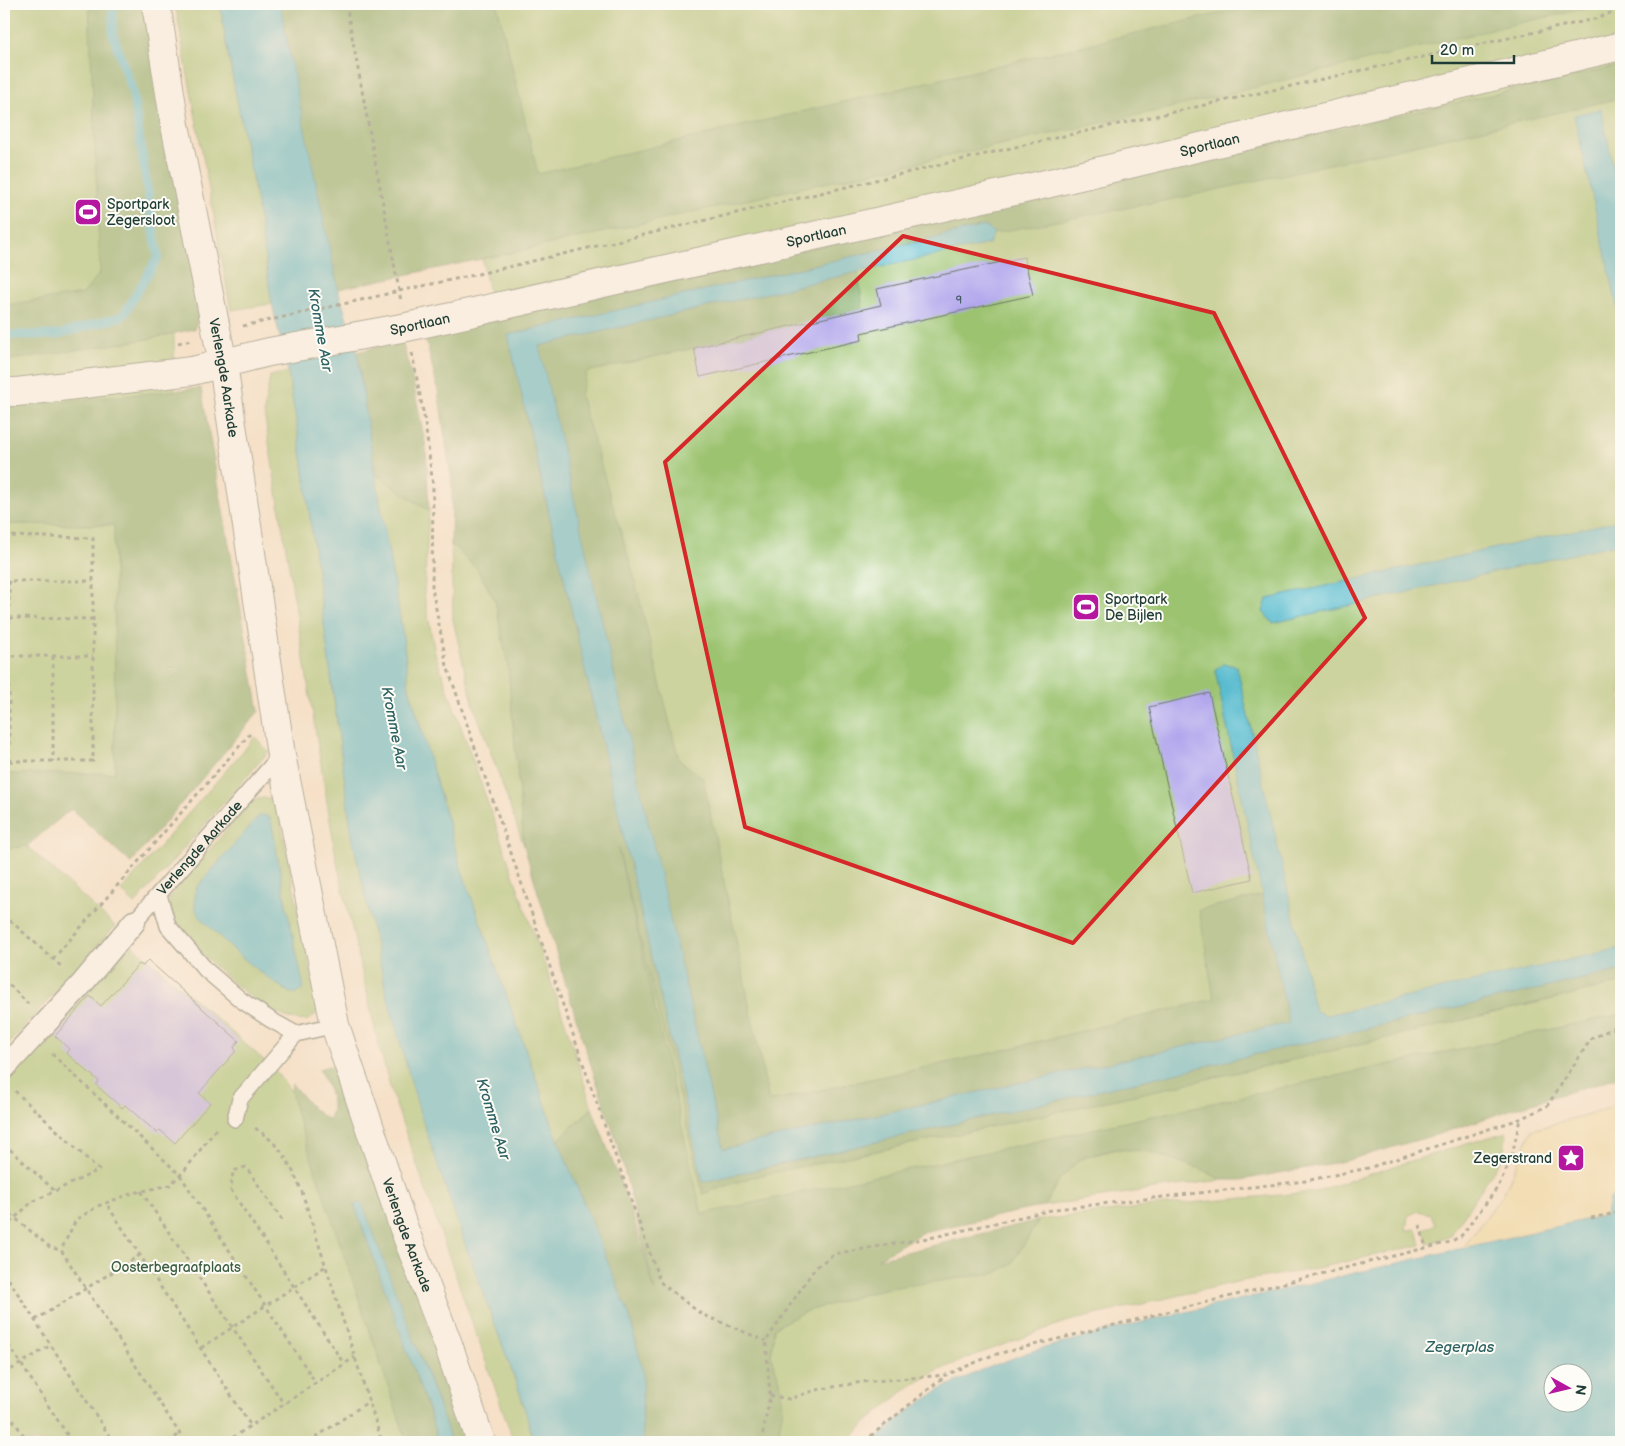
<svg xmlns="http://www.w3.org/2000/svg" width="1625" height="1446" font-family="'Balsamiq Sans',sans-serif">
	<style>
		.green { fill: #9cc36f; stroke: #5e8052; fill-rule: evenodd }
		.forest { fill: #7da962; stroke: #4e734b }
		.sand { fill: #eeda9e; stroke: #868c69 }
		.water { fill: #4eb7cc; stroke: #367a80; fill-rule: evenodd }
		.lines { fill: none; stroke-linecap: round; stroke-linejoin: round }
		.stream { stroke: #4eb7cc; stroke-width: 9 }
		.building { fill: #b2a7ed }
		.service-casing { stroke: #6a7667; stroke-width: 18 }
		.pedestrian-casing { stroke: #6a7667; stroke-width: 25 }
		.minor-casing { stroke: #6a7667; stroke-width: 30 }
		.path { stroke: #6a7667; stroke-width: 3; stroke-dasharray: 4 4; stroke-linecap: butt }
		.service { stroke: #fff; stroke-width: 15 }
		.pedestrian { stroke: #fff; stroke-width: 22 }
		.minor { stroke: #fff; stroke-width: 28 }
		.marked { fill: none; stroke: #d62828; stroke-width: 4; stroke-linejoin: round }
		.labels { text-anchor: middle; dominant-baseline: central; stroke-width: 4; stroke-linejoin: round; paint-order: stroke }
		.number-label { font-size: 11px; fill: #445862 }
		.street-label { font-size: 14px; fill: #1f3d34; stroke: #fdfcf7 }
		.poi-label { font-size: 14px; fill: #1f3d34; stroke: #fdfcf7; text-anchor: start }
		.park-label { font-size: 14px; fill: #3e5e43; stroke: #fdfcf7 }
		.water-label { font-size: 15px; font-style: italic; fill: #2d6262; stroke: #fdfcf7 }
	</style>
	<rect width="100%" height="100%" fill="#fdfcf7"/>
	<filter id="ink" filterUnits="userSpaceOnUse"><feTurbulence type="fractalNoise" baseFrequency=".02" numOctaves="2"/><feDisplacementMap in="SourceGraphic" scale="10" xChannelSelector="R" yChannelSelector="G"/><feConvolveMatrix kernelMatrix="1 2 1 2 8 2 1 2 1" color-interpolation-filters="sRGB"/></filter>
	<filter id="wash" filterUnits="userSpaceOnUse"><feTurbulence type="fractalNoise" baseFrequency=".0096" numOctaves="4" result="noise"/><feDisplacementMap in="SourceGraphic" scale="20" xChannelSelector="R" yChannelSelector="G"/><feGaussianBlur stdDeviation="1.12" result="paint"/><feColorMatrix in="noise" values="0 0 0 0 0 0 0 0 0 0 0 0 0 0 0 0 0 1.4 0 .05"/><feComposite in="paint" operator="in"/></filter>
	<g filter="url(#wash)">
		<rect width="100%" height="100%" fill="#f5e0c7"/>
		<path class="green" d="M 4,4 L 170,4 L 175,421 L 4,437 Z
			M 175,4 L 220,4 L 228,53 L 257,203 L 272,304 L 231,310 Z
			M 431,4 L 1621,4 L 1621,970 L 1294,1045 L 837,1159 L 953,1135 L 1279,1063 L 1621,983 L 1621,1014 L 702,1215 L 697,1194 L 671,1200 Z
			M 288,372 L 303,464 L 352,836 L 388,1000 L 465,1244 L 521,1396 L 534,1442 L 514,1442 L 391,1091 L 377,1038 L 336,858 L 264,412 L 270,376 Z
			M 375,474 L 429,511 L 424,594 L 435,653 L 565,1022 L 592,1108 L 558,1140 L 461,868 L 409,687 L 403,636 Z
			M 4,524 L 114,525 L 115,773 L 4,774 Z
			M 451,544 L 477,569 L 495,600 L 508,666 L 524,846 L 474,706 L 463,663 L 453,620 Z
			M 255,737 L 269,751 L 135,904 L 121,891 Z
			M 262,798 L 270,798 L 277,803 L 318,1010 C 315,1015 313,1018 308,1020 C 273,1029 180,941 170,909 C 168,901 170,897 174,891 L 248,805 L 255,800 ZM 259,816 L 272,825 L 286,904 L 290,993 C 254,969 228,946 198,914 L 197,887 Z
			M 27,846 L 115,926 L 4,1049 L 4,849 Z
			M 131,944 L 274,1069 L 301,1104 L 411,1442 L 4,1442 L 4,1084 Z
			M 1506,1132 L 1505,1153 L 1451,1235 L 1428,1244 L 1423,1229 L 1435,1225 L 1431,1214 L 1418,1211 L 1408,1216 L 1406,1230 L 1417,1229 L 1421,1245 L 1308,1270 L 1241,1281 L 1065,1322 L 973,1356 L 937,1371 L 906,1389 L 868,1421 L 848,1442 L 777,1442 L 777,1433 L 771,1358 L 774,1328 L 804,1312 L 883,1289 L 932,1281 L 1012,1263 L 1039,1220 L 1154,1206 L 1314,1192 L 1401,1164 Z
			M 1117,1149 L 1147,1151 L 1201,1169 L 1222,1180 L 1160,1188 L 1044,1206 L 1059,1180 L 1080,1159 Z"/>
		<path class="forest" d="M 89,4 L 146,4 L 202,307 L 194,329 L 149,339 L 4,361 L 4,305 L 83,294 L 100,273 Z
			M 280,4 L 497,4 L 538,174 L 1259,4 L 1607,4 L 1506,26 L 1170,108 L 782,192 L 515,252 L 338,289 L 293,77 Z
			M 1618,66 L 1621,78 L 1621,98 L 1189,196 L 994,233 L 985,226 L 508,335 L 703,1182 L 1621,970 L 1621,983 L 1279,1063 L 953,1135 L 752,1177 L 703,1194 L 618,848 L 702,1214 L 1621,1014 L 1621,1073 L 1618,1077 L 1519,1107 L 1442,1133 L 1345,1161 L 1241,1180 L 1222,1180 L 1201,1169 L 1147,1151 L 1117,1149 L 1098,1153 L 1080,1159 L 1059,1180 L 1044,1206 L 923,1232 L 877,1259 L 1039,1220 L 1012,1263 L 996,1273 L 883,1289 L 804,1312 L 774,1328 L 771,1358 L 780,1380 L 783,1408 L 777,1442 L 643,1442 L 642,1426 L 643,1372 L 629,1314 L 558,1140 L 592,1108 L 631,1210 L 655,1292 L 619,1149 L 583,1041 L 524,846 L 508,666 L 495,600 L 477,569 L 451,544 L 452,482 L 438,391 L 425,336 Z
			M 858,272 L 863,310 L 587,372 L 580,395 L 632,569 L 679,760 L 703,778 L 769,1101 L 987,1054 L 1214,999 L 1199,910 L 1263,895 L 1289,1023 L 723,1149 L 538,346 Z
			M 402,341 L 412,377 L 426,447 L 429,511 L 375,474 L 357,352 Z
			M 201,388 L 259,711 L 131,863 L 71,809 L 27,846 L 4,849 L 4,774 L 115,773 L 114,525 L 4,524 L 4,407 Z
			M 329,1066 L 338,1068 L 469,1442 L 451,1442 C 425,1361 389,1283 356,1204 L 355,1207 L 429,1412 L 438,1442 L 407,1442 L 295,1110 L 291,1091 L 292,1084 L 313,1109 L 328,1120 C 338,1102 327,1087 319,1069 Z"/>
		<path class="sand" d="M 1621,1097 L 1621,1186 L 1609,1200 L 1606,1215 L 1463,1248 L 1504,1193 L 1532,1130 L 1610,1108 Z"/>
		<path class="water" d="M 220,4 L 280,4 L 294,77 L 338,289 L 357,352 L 375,474 L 403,636 L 409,687 L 461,868 L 558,1140 L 629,1314 L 643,1372 L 642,1426 L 643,1442 L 534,1442 L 521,1396 L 465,1244 L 420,1113 L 388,1000 L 352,836 L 303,464 L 288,372 L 272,304 L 257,203 L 228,53 Z
			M 1601,109 L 1621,203 L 1621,323 L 1574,115 Z
			M 985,226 L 994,233 L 989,244 L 858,272 L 539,346 L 723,1149 L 1289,1023 L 1215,670 L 1224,663 L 1237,667 L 1315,1011 L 1327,1015 L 1621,948 L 1621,970 L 703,1182 L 508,335 Z
			M 1621,520 L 1621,543 L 1273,623 L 1263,612 L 1267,599 Z
			M 265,815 L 270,818 L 272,825 L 286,904 L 303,983 L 302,990 L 297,993 L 290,993 C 263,975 237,955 214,931 C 209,926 202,920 198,914 C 193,905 195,896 197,887 L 259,816 Z
			M 1621,1186 L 1621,1442 L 873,1442 L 906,1413 L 939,1390 L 982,1370 L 1029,1352 L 1134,1324 L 1606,1215 L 1609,1200 ZM 1552,1374 L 1582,1374 L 1582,1404 L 1552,1404 Z
			M 360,1203 L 363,1205 L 442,1415 L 451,1442 L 438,1442 L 429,1412 L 355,1207 L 355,1204 Z"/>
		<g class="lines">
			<path class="stream" d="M 4,335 L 57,335 L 123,316 L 158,257 L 132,90 L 113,34 L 113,4"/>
		</g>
		<g id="blocks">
			<path class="building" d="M 1024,257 L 1033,295 L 861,333 L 862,340 L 700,377 L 694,348 L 881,305 L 877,289 Z
				M 1209,693 L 1252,879 L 1192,893 L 1149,707 Z
				M 148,960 L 239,1041 L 234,1047 L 236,1051 L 199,1093 L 210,1103 L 175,1143 L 160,1130 L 157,1133 L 125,1105 L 122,1108 L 96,1085 L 99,1081 L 66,1053 L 69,1049 L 55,1036 L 90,996 L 101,1006 L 139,964 L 143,966 Z"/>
		</g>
	</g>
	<g filter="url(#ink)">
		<use href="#blocks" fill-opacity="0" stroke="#6a7667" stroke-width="1"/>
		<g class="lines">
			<g class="service-casing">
				<g id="service">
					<path d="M 159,895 L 168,926 L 206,970 L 241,1000 L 271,1020 L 296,1034 L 335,1025"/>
					<path id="s1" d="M 134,922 L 281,755"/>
					<path d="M 235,1119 L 240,1099 L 296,1034"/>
				</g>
			</g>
			<g class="pedestrian-casing">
				<path id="pedestrian" d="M 4,1068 L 81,985 L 134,922"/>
			</g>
			<g class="minor-casing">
				<g id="minor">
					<path id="s2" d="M 156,4 L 175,125 L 223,364 L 281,755 L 335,1025 L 403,1226 L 448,1344 L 481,1442"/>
					<path id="s3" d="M 4,392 L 17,392 L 192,371 L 269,352 L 407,327 L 1046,184 L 1621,46"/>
				</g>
			</g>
			<path class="path" d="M 346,4 L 401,301
				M 243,326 L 370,298 L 399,291 L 474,275 L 1028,144 L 1595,19 L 1621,9
				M 178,343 L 191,340
				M 412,353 L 425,422 L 433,486 L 432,588 L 447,666 L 589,1081 L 660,1282 L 701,1314 L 766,1341
				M 4,536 L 93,538 L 93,761 L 4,761
				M 4,581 L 93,581
				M 9,581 L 9,761
				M 9,618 L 93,619
				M 4,656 L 93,656
				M 53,656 L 53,761
				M 4,915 L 63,968
				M 53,959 L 250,734
				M 4,979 L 28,1004
				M 4,992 L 10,985
				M 52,1054 L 180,1175 L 316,1383
				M 255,1128 C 282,1146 290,1163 302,1192 L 382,1442
				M 4,1144 L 55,1191
				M 141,1191 L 284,1404
				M 108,1206 L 251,1426
				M 4,1209 L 51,1248 L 61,1250
				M 1591,1218 L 1621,1212
				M 282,1220 L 246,1167 L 233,1171 L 231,1190 L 344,1364
				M 1420,1225 L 1426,1248
				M 4,1228 L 32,1202 L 99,1170 L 15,1091
				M 4,1272 L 113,1442
				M 35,1320 L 140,1255
				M 4,1338 L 72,1442
				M 201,1348 L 326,1266
				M 4,1374 L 51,1345
				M 770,1396 L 789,1399 L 816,1390 L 862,1382 L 946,1375 L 993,1355 L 1450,1242 L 1461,1236 L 1498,1187 L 1511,1160 L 1520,1119
				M 4,1406 L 28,1442
				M 168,1442 L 180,1434
				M 185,1442 L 61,1250 L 76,1220 L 98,1206 L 133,1193 L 170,1185 L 185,1170 L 216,1129
				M 226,1442 L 355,1357
				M 309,1442 L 369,1401
				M 761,1442 L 770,1396 L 766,1341 L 815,1268 L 834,1254 L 934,1237 L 1056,1209 L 1305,1181 L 1368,1168 L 1520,1119 L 1547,1106 L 1591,1039 L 1621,1024
				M 865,1442 L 872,1435 L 945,1376"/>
			<use href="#service" class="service"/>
			<use href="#pedestrian" class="pedestrian"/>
			<use href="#minor" class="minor"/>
		</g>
	</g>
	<path d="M0 0H1625V1446H0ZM 903,236 L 1214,313 L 1365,618 L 1073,943 L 745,827 L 665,462 Z" fill="#f5e0c7" fill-opacity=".55" fill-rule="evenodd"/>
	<path class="marked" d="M 903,236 L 1214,313 L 1365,618 L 1073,943 L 745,827 L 665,462 Z"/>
	<defs>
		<g id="stadium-square" transform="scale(1.4375)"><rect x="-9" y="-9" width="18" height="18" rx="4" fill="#b5179e" stroke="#fdfcf7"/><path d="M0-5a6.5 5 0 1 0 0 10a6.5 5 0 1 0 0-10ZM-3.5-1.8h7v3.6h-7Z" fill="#fff"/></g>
		<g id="sight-square" transform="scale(1.4375)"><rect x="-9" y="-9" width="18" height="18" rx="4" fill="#b5179e" stroke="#fdfcf7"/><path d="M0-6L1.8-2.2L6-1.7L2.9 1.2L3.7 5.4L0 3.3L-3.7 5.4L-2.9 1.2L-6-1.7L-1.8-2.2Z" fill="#fff"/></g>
	</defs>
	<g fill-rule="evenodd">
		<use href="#stadium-square" x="88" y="212"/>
		<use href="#stadium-square" x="1086" y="607"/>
		<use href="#sight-square" x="1571" y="1158"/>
	</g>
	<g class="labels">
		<g class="number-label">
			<text x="959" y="300">9</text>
		</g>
		<g class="street-label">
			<text stroke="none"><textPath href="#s3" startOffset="1232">Sportlaan</textPath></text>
			<text stroke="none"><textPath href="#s3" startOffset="828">Sportlaan</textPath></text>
			<text stroke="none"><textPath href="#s3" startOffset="422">Sportlaan</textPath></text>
			<text stroke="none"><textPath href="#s2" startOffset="380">Verlengde Aarkade</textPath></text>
			<text stroke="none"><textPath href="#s1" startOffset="99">Verlengde Aarkade</textPath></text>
			<text stroke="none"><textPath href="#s2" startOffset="1259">Verlengde Aarkade</textPath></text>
		</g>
		<g class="poi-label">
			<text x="107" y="204">Sportpark<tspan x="107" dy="16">Zegersloot</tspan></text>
			<text x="1105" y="599">Sportpark<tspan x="1105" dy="16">De Bijlen</tspan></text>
			<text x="1552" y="1158" text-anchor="end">Zegerstrand</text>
		</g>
		<g class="park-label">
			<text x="176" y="1267">Oosterbegraafplaats</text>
		</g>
		<g class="water-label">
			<text transform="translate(320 330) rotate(80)">Kromme Aar</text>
			<text transform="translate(394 728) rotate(79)">Kromme Aar</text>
			<text transform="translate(493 1119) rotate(73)">Kromme Aar</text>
			<text x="1460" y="1347">Zegerplas</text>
		</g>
	</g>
	<rect width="1625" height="1446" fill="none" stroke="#fdfcf7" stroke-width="20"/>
	<g transform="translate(1568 1388) rotate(98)"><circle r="24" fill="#fdfcf7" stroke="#a4b0a9"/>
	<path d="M0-4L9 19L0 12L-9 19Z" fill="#b5179e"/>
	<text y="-8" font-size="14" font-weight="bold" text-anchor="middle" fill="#1f3d34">N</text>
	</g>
	<path d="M1432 55v8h82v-8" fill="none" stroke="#1f3d34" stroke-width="2.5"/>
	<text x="1440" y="55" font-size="15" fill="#1f3d34" stroke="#fdfcf7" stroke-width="4" paint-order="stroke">20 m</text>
</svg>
